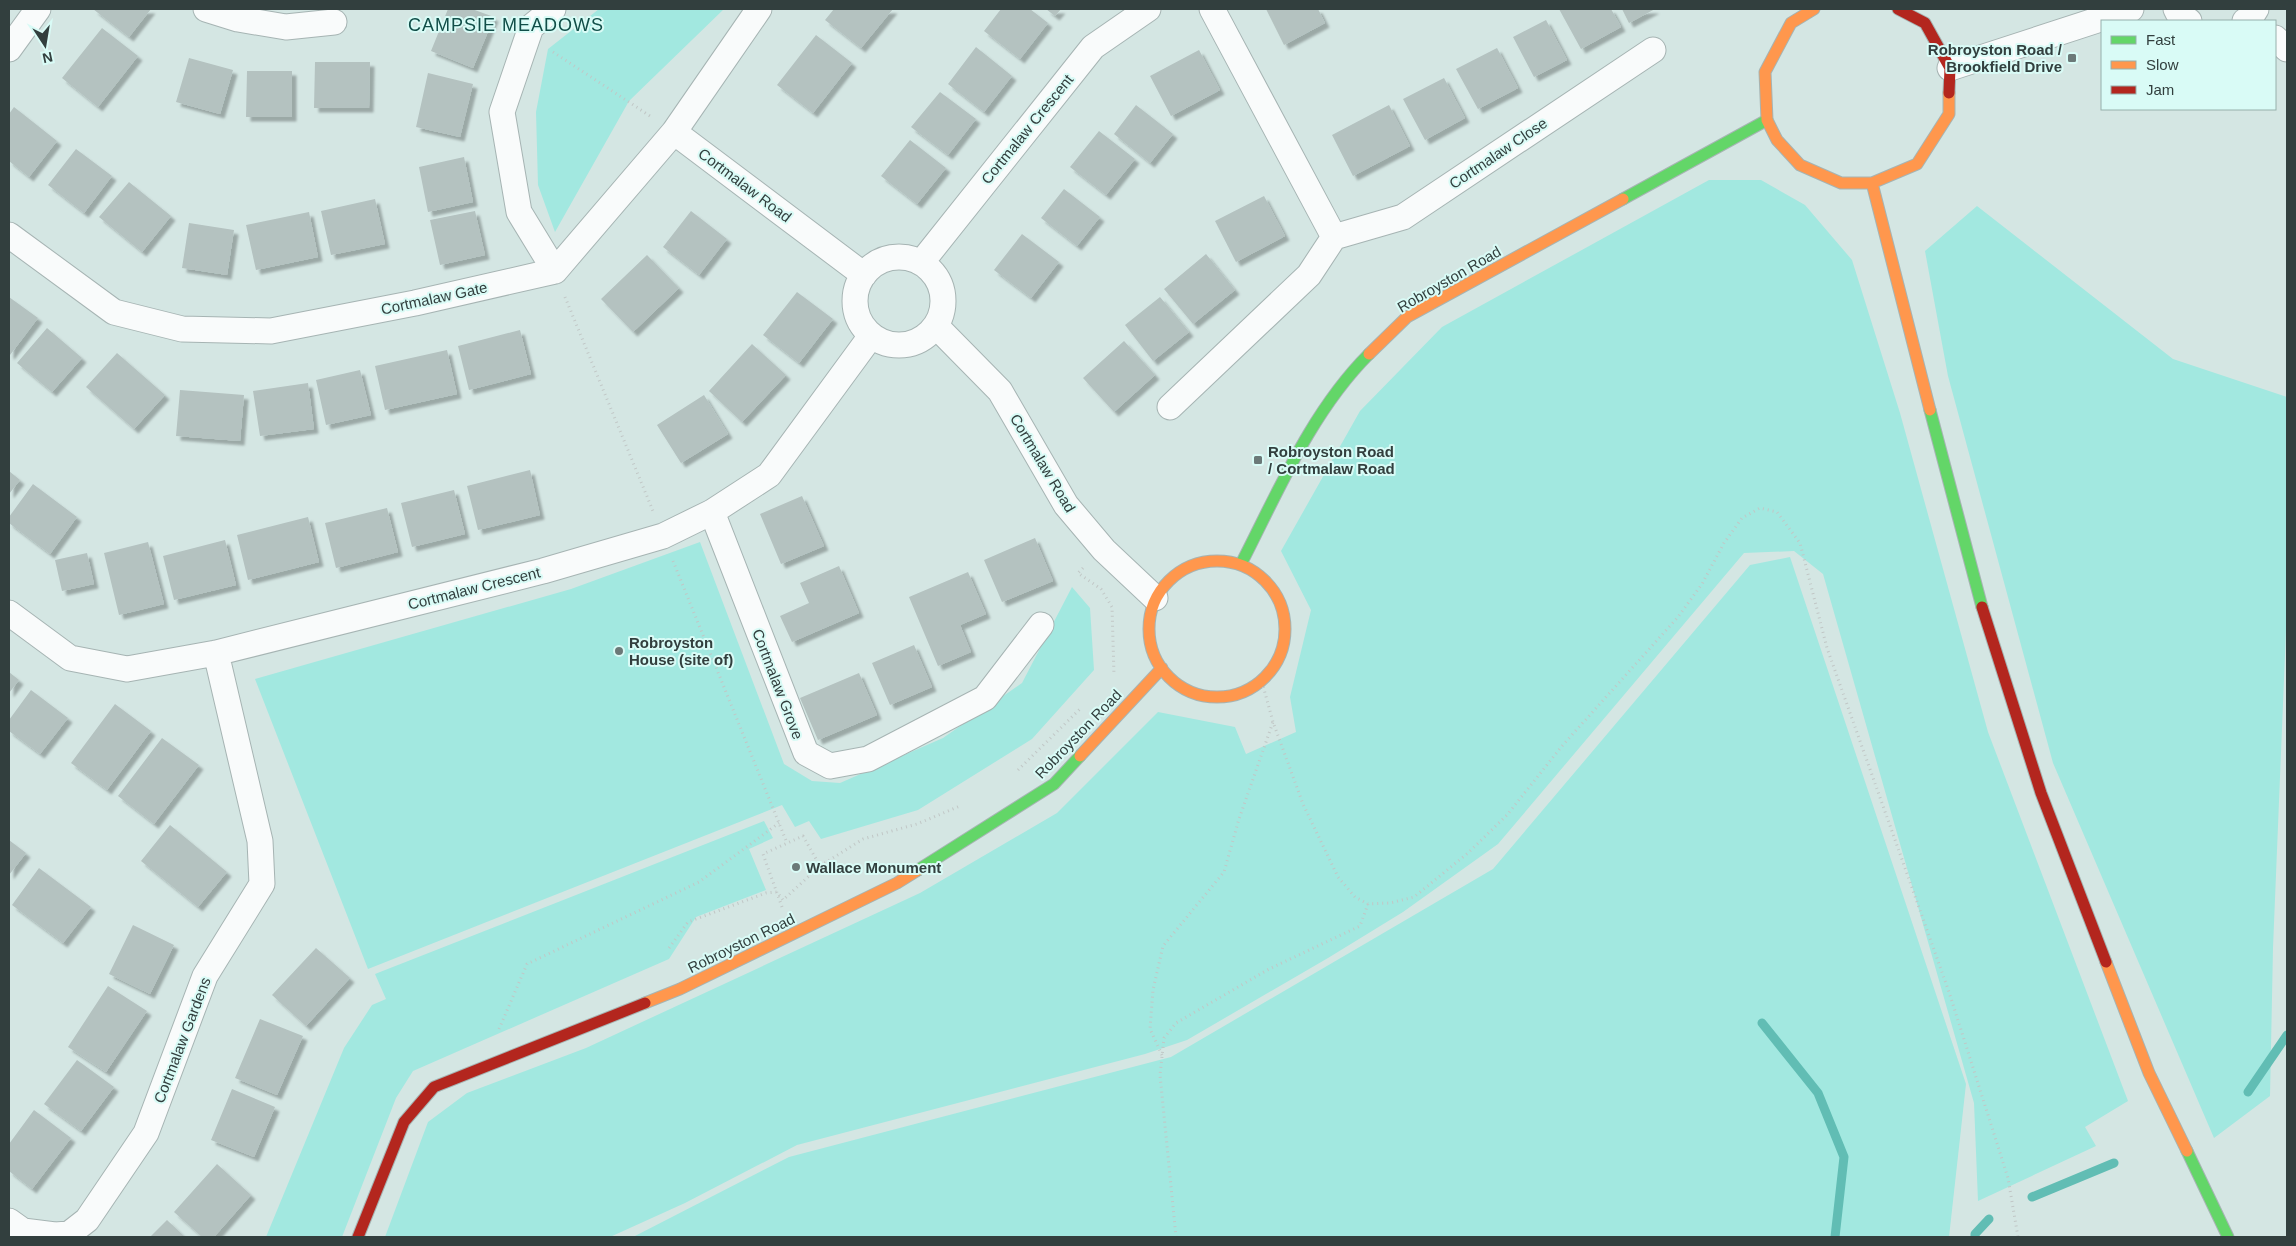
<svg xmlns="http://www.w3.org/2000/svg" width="2296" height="1246" font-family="Arial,sans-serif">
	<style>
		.green { fill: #a2e8e0 }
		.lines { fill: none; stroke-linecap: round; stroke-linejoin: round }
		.stream { stroke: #61bdb4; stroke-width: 9 }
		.building { fill: #b4c2c0; filter: url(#shadow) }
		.street-casing { stroke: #a6b4b3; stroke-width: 27 }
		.fast-casing { stroke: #a6b4b3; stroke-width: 13 }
		.slow-casing { stroke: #a6b4b3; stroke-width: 13 }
		.jam-casing { stroke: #a6b4b3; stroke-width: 13 }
		.path { stroke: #c1c7c6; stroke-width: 3; stroke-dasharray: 1 4; stroke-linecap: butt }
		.street { stroke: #f9fbfb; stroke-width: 25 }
		.fast { stroke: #63d668; stroke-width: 11 }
		.slow { stroke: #ff974d; stroke-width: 11 }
		.jam { stroke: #b3261e; stroke-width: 11 }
		.poi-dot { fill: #6b7978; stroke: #d9fbf6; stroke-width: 2 }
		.labels { text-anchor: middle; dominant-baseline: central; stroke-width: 4; stroke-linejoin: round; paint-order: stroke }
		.poi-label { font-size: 15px; font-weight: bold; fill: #323f3e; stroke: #d9fbf6; text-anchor: start }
		.street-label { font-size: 15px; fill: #323f3e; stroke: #d9fbf6 }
		.quarter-label { font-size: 18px; letter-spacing: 1px; fill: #114e48; stroke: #d9fbf6 }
	</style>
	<defs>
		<filter id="shadow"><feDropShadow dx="4.5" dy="4.5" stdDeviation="1" flood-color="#0004"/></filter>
	</defs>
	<rect width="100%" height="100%" fill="#d4e6e3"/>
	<path class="green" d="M 599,9 L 724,9 L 629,101 L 555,232 L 538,185 L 536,112 L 548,49 Z
		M 1709,180 L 1761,180 L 1805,205 L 1852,260 L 1900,413 L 1988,732 L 2128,1101 L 2085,1127 L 2096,1146 L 1978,1201 L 1974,1103 L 1823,574 L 1794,551 L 1744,553 L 1498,844 L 1403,912 L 1328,958 L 1187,1040 L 1145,1054 L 797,1145 L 685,1203 L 610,1237 L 385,1237 L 428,1122 L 467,1093 L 586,1048 L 920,893 L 1057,813 L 1158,712 L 1235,727 L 1246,754 L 1296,732 L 1290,697 L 1311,610 L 1281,551 L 1360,411 L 1442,327 Z
		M 1977,206 L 2173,359 L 2287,397 L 2287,606 L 2273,948 L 2270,1096 L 2214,1138 L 2053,763 L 1948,376 L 1925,251 Z
		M 700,542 L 784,764 L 812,781 L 840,783 L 943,738 L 1022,683 L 1072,587 L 1090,608 L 1094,670 L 1032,739 L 918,810 L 821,839 L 809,821 L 795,827 L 782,805 L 368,969 L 255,679 L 571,589 Z
		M 1790,557 L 1966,1084 L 1949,1237 L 633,1237 L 789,1157 L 1171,1057 L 1493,869 L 1750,565 Z
		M 764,821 L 773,838 L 749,849 L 766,890 L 696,917 L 669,959 L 413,1071 L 396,1098 L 342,1237 L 266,1237 L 344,1048 L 372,1005 L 386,999 L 375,974 Z"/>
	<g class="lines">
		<path class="stream" d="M 1762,1023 L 1818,1093 L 1844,1157 L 1835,1237
			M 2248,1092 L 2287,1035
			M 2032,1197 L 2114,1163
			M 1975,1237 L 1975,1234 L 1989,1219"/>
	</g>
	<path class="building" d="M 93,9 L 151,9 L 129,37 Z
		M 448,9 L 472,9 L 494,17 L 473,68 L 431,51 Z
		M 834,9 L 893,9 L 861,48 L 825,20 Z
		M 1001,9 L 1030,9 L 1048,23 L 1020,59 L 984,31 Z
		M 1046,9 L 1061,9 L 1055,16 Z
		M 1266,9 L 1318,9 L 1325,23 L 1284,45 Z
		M 1559,9 L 1611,9 L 1621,27 L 1581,49 Z
		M 1622,9 L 1655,9 L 1629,23 Z
		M 1546,20 L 1567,60 L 1534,77 L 1513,37 Z
		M 102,28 L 138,56 L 98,107 L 62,78 Z
		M 816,35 L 852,63 L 813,113 L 777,85 Z
		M 976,47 L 1012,76 L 984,112 L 948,84 Z
		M 1497,48 L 1518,88 L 1478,109 L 1456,69 Z
		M 1199,50 L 1220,90 L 1171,116 L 1150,76 Z
		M 189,58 L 233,70 L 220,114 L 176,102 Z
		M 315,62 L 370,62 L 369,108 L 314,108 Z
		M 247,71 L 292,71 L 292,117 L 246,117 Z
		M 428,73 L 473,84 L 460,137 L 416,127 Z
		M 1444,78 L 1465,118 L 1425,140 L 1403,99 Z
		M 940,92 L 976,119 L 948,155 L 911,127 Z
		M 1136,105 L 1173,134 L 1150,163 L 1114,134 Z
		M 1389,105 L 1410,146 L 1353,176 L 1332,135 Z
		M 14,107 L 57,141 L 29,177 L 9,161 L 9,114 Z
		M 1099,131 L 1135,159 L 1106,195 L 1070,167 Z
		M 910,140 L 946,168 L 917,204 L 881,176 Z
		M 76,149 L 112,176 L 84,213 L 48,185 Z
		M 464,157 L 473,202 L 428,212 L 419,167 Z
		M 129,182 L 171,216 L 142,252 L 99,217 Z
		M 1064,189 L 1100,217 L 1077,246 L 1041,218 Z
		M 1264,196 L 1285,236 L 1236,262 L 1215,221 Z
		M 375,199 L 385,244 L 331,255 L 321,211 Z
		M 475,211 L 485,255 L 440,265 L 430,220 Z
		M 691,211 L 727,239 L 699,275 L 663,247 Z
		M 309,212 L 318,257 L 256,270 L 246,225 Z
		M 189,223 L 234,230 L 227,275 L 182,268 Z
		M 1022,234 L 1059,262 L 1031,298 L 994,270 Z
		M 1206,254 L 1235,290 L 1193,324 L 1164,289 Z
		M 647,255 L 679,288 L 633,332 L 601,299 Z
		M 797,292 L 833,319 L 799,363 L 763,335 Z
		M 9,297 L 38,318 L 10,355 L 9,354 Z
		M 1160,297 L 1189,332 L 1153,361 L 1125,325 Z
		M 47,328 L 82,358 L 52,392 L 17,363 Z
		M 520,330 L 531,374 L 469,390 L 458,346 Z
		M 1124,341 L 1155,375 L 1114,412 L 1083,378 Z
		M 752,344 L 786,375 L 742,422 L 709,391 Z
		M 447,350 L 457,394 L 385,410 L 375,366 Z
		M 117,353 L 165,395 L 134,429 L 86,387 Z
		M 360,370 L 371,415 L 326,425 L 316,380 Z
		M 308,383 L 314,429 L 260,436 L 253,391 Z
		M 180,390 L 244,395 L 240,441 L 176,436 Z
		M 704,395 L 728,434 L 681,463 L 657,425 Z
		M 530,470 L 540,515 L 478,530 L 467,486 Z
		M 9,471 L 20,480 L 9,494 Z
		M 33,484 L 77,517 L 50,554 L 9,523 L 9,517 Z
		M 454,490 L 465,534 L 412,547 L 401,503 Z
		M 802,496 L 824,546 L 781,564 L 760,514 Z
		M 387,508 L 398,552 L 336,568 L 325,523 Z
		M 308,517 L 319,562 L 248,580 L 237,535 Z
		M 1035,538 L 1053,581 L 1002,602 L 984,560 Z
		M 225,540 L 236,585 L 174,600 L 163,556 Z
		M 148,542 L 164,604 L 119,615 L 104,553 Z
		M 87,553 L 94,584 L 62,591 L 55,560 Z
		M 839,566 L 859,613 L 792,642 L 780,616 L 809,603 L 800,583 Z
		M 968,572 L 986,614 L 960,625 L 971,652 L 938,666 L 909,597 Z
		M 914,645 L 932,687 L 890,705 L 872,663 Z
		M 9,672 L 19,680 L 9,693 Z
		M 859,673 L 877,715 L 818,740 L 800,698 Z
		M 31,690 L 68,718 L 40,754 L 9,731 L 9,720 Z
		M 115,704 L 151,731 L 107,790 L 71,763 Z
		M 162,738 L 199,765 L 154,824 L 118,796 Z
		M 170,825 L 227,872 L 198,907 L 141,861 Z
		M 9,840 L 26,853 L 9,875 Z
		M 39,868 L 91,907 L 63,943 L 12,905 Z
		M 133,925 L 174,945 L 150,994 L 109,974 Z
		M 316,948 L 350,978 L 306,1026 L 272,995 Z
		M 108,986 L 147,1011 L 106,1072 L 68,1047 Z
		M 260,1019 L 303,1036 L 277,1095 L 235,1078 Z
		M 77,1060 L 114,1087 L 81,1131 L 44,1104 Z
		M 232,1089 L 275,1107 L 254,1157 L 211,1140 Z
		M 34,1110 L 71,1138 L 32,1189 L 9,1171 L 9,1144 Z
		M 217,1164 L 251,1195 L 214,1237 L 202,1237 L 174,1212 Z
		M 167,1220 L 185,1237 L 150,1237 Z"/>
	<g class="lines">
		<g class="street-casing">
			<path id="street" d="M 206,9 L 238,19 L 286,27 L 334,22
				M 553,9 L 531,27 L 502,112 L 519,212 L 555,271
				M 1212,9 L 1334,237
				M 2176,9 L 2178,13 L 2189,21
				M 2245,21 L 2251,17 L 2256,9
				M 2275,38 L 2287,49
				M 9,49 L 38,9
				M 1950,68 L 2131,9
				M 674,132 L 864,275
				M 9,235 L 114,312 L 182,329 L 271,331 L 415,303 L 555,271 L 674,132 L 759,9
				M855 301a44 44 0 1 1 88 0a44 44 0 1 1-88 0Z
				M 921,263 L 1093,47 L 1148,9
				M 936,326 L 1000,391 L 1066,505 L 1104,550 L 1155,598
				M 1170,407 L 1309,275 L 1334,237 L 1403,217 L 1653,50
				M 712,512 L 806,753 L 830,766 L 868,759 L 985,698 L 1041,625
				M 9,613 L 70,658 L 127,669 L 216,653 L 543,571 L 663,536 L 712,512 L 769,475 L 871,336
				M 9,1221 L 23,1231 L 55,1235 L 69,1234 L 87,1220 L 146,1133 L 205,976 L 262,884 L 260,841 L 216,653"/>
		</g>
		<g class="fast-casing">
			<path id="fast" d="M 1623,199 L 1767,120
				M 1930,410 L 1982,607
				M 1241,564 C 1278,492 1311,412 1369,354
				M 918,870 L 1054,784 L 1080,756
				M 2187,1151 L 2228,1237"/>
		</g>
		<g class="slow-casing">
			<path id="slow" d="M 1814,9 L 1791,23 L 1765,72 L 1767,120 L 1777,140 L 1800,165 L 1841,183 L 1872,183 L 1917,164 L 1949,114 L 1949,93
				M 1872,183 L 1930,410
				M 1369,354 L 1407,317 L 1623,199
				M1149 629a68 68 0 1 1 136 0a68 68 0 1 1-136 0Z
				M 1080,756 L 1162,668
				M 2106,962 L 2149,1073 L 2187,1151
				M 645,1003 L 680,989 L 897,883 L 918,870"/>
		</g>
		<g class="jam-casing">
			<path id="jam" d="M 1898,9 L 1925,23 L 1950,68 L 1949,93
				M 1982,607 L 2041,793 L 2106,962
				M 358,1237 L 404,1122 L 434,1087 L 645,1003"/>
		</g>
		<path class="path" d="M 553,52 L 650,116
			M 565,297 L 653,511
			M 673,561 L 787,843
			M 1083,568 L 1078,573 L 1101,589 L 1112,607 L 1114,675
			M 1262,682 L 1273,722 L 1303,804 L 1338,877 L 1355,897 L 1368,904 L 1390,903 L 1414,897 L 1468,853 L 1507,815 L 1562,746 L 1678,617 L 1702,584 L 1724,543 L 1742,518 L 1760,508 L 1777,512 L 1800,543 L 1827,648 L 1949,992 L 2008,1178 L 2018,1237
			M 1018,770 L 1082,707
			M 782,907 L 763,854 L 803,836 L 820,866 L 863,839 L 917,824 L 960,806
			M 669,948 L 688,922 L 766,893 L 777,892 L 783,900 L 820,866
			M 499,1029 L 527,964 L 699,882 L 779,823
			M 1162,1055 L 1150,1029 L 1153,990 L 1163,946 L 1224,872 L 1239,819 L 1273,722
			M 1176,1237 L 1160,1075 L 1164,1038 L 1176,1023 L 1269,969 L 1360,926 L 1368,904"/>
		<use href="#street" class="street"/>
		<use href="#fast" class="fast"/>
		<use href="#slow" class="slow"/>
		<use href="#jam" class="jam"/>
	</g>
	<g class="poi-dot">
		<rect x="2067" y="53" width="10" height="10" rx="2.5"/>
		<rect x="1253" y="455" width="10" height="10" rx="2.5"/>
		<circle cx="619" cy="651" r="5"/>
		<circle cx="796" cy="867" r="5"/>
	</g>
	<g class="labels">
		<g class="poi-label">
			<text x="2062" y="49" text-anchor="end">Robroyston Road /<tspan x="2062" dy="17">Brookfield Drive</tspan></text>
			<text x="1268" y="451">Robroyston Road<tspan x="1268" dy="17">/ Cortmalaw Road</tspan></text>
			<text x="629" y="642">Robroyston<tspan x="629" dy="17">House (site of)</tspan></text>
			<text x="806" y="867">Wallace Monument</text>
		</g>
		<g class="street-label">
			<text transform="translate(1027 129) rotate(-51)">Cortmalaw Crescent</text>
			<text transform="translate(1498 153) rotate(-34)">Cortmalaw Close</text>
			<text transform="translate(745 185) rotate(37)">Cortmalaw Road</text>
			<text transform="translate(1449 279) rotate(-30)">Robroyston Road</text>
			<text transform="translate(434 298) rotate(-12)">Cortmalaw Gate</text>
			<text transform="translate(1043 463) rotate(59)">Cortmalaw Road</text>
			<text transform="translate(474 588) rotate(-14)">Cortmalaw Crescent</text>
			<text transform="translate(778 684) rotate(69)">Cortmalaw Grove</text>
			<text transform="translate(1078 734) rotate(-46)">Robroyston Road</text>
			<text transform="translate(741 943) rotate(-26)">Robroyston Road</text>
			<text transform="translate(182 1040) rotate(-69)">Cortmalaw Gardens</text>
		</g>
		<g class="quarter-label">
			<text x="506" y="25">CAMPSIE MEADOWS</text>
		</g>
	</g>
	<rect width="2296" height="1246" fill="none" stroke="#323f3e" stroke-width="20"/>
	<rect x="2101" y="20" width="175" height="90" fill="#d9fbf6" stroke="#96b0ac"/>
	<rect x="2111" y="36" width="25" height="8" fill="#63d668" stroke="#96b0ac"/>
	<text x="2146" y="45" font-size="15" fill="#323f3e">Fast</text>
	<rect x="2111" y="61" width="25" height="8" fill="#ff974d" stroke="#96b0ac"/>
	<text x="2146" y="70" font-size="15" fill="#323f3e">Slow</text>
	<rect x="2111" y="86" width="25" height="8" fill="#b3261e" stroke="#96b0ac"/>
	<text x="2146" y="95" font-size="15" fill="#323f3e">Jam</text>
	<g transform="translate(45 45) rotate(168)" stroke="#d9fbf6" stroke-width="4" paint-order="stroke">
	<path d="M0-4L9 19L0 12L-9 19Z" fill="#323f3e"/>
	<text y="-8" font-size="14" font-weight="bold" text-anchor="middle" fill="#323f3e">N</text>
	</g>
</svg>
